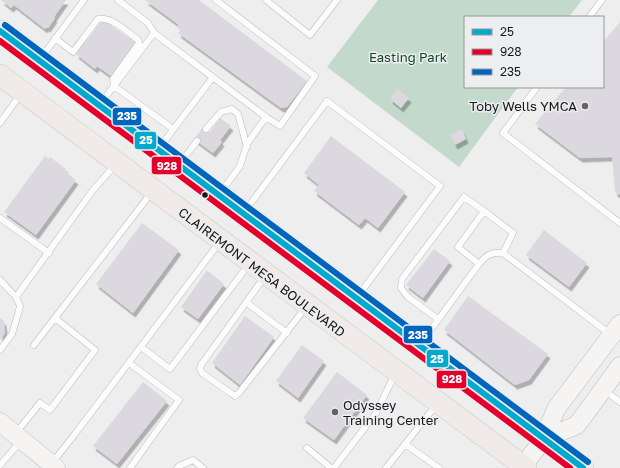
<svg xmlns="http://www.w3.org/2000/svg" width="620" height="468" font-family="'Golos Text',sans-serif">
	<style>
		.green { fill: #c3d9cc }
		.building { fill: #dbd8e0; filter: url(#shadow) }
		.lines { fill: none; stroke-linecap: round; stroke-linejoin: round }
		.lane-casing { stroke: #bbb; stroke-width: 7 }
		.secondary-casing { stroke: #bbb; stroke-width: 19 }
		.primary-casing { stroke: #cacacb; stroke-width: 22 }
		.lane { stroke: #fcfcfc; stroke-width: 6 }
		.secondary { stroke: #f6f4f2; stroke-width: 18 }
		.primary { stroke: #f0ebe8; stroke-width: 21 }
		.bus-1-casing { stroke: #edeeef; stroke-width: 9 }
		.bus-2-casing { stroke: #edeeef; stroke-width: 9 }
		.bus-3-casing { stroke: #edeeef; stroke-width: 9 }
		.bus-1 { stroke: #00a9ce; stroke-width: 6 }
		.bus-2 { stroke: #e4002b; stroke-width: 6 }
		.bus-3 { stroke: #0065bd; stroke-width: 6 }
		.poi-dot { fill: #636364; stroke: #edeeef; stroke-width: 1.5 }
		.bus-dot { fill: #181819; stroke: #edeeef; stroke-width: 1.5 }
		.labels { text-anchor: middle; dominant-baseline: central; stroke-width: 3; stroke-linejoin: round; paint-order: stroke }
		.park-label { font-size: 13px; fill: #10472e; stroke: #edeeef }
		.poi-label { font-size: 13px; fill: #181819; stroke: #edeeef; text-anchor: end }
		.street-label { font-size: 13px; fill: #181819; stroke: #edeeef }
		.line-badge { stroke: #edeeef; stroke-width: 1.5 }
		.badge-label { font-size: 11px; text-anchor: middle; font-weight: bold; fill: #fff }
	</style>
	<defs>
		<filter id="shadow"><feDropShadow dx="2.5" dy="4.5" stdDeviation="0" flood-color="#0004"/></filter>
	</defs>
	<rect width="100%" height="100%" fill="#eee"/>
	<path class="green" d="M 378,0 L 582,0 L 569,17 L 465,17 L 465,87 L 518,87 L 459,167 L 327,67 Z"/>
	<path class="building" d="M 1,0 L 66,0 L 54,17 L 55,18 L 48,28 L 46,27 L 45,29 L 14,5 L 11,8 Z
		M 145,0 L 199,0 L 307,81 L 287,107 L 281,108 L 178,33 L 181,30 L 177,28 L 179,25 Z
		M 103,19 L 136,43 L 111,76 L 97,66 L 95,69 L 76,54 L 79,50 L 73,45 L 82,34 L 88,39 Z
		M 620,22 L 620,195 L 615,192 L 612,157 L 580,158 L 535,124 L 566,87 L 603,87 L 603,42 Z
		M 397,89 L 409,98 L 401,108 L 390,99 Z
		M 220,118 L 231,126 L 220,140 L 222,142 L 213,153 L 194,139 L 203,127 L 210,132 Z
		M 462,129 L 466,139 L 455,145 L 450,135 Z
		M 331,136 L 405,192 L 378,228 L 365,218 L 359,225 L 314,191 L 319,185 L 304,173 Z
		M 45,156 L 49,159 L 50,157 L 66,169 L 64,171 L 76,180 L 36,235 L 4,212 Z
		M 142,223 L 179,250 L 133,313 L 96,284 Z
		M 544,230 L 587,263 L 569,287 L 526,255 Z
		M 434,249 L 450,261 L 423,298 L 406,285 Z
		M 207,270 L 224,284 L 198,319 L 181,307 Z
		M 468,296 L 548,354 L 529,380 L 515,385 L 444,330 Z
		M 245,316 L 274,337 L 240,385 L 212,363 Z
		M 0,318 L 4,321 L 5,333 L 0,340 Z
		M 302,345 L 324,361 L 298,398 L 276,381 Z
		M 337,372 L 367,395 L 334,440 L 303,418 Z
		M 143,382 L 167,401 L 117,464 L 93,446 Z"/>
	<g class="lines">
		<g class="lane-casing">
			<path id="lane" d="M 118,0 L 148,23 L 154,33 L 266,117 L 247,144 L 240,166 L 221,192
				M 216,0 L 315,76 L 280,126 L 266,117
				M 266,0 L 310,35 L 337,0
				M 589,17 L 602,0
				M 55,38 L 73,52 L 98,19 C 113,17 126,31 138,40 L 139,43 L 113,79 L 114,86 L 173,129
				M 41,58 L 84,0
				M 537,87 L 503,133 L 620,223
				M 101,103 L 154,33
				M 0,123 L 20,95
				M 206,129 L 221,112 L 232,109 L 238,114 L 247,147
				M 160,147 L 213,77
				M 181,162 L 197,141
				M 245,211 L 327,101 L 440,186 L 358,296
				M 0,218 L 49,253
				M 479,264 L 458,247 L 484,211 L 513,233 L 503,253
				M 265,276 L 201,365 L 200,369 L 202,373 L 232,394 L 235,396 L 239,393 L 306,307
				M 0,280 L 16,297 L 93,190 L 116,164
				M 247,303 L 287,333
				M 438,319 L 408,297 L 401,288 L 402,279 L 464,197 L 484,211
				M 421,343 L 479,264 C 486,255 491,252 503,253 L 610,334
				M 34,345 L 152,192
				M 141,347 L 170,369 L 249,264
				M 0,350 L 12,334 L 18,314 L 20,306 L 16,297
				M 129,363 L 179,400 L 130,468
				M 604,390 L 620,402
				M 16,433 L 40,403 L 50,410 L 95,350 L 55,318
				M 405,444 L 439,468
				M 307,448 L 331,468
				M 52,463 L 75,434 L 219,243
				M 0,465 L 21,441
				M 177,468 L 179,466 L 193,460 L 203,468
				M 334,468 L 376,413 L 395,374
				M 386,468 L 437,404"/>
		</g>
		<g class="secondary-casing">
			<path id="secondary" d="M 0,422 L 56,468
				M 544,439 L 577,425 L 620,366
				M 521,468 L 544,439 L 556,409 L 620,324"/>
		</g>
		<g class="primary-casing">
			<path id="primary" d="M 0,31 L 583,468
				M 0,75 L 526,468"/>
		</g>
		<use href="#lane" class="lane"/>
		<use href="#secondary" class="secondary"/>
		<use href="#primary" class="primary"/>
		<g class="bus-1-casing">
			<path id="bus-1" d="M 0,31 L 583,468"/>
		</g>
		<g class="bus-2-casing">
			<path id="bus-2" d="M 0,41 L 570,468"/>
		</g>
		<g class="bus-3-casing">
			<path id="bus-3" d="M 5,25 L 588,462"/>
		</g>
		<use href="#bus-1" class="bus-1"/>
		<use href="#bus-2" class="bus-2"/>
		<use href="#bus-3" class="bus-3"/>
	</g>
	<g class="poi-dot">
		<circle cx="585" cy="106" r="4"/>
		<circle cx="335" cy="412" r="4"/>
	</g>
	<circle class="bus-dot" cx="205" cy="195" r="3.5"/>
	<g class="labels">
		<g class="park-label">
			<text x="408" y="57">Easting Park</text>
		</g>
		<g class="poi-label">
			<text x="577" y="106">Toby Wells YMCA</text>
			<text x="343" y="405" text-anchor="start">Odyssey<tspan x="343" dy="15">Training Center</tspan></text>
		</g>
		<g class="street-label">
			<text transform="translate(262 272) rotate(37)">CLAIREMONT MESA BOULEVARD</text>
		</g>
	</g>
	<g class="line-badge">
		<rect x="112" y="107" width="30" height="19" rx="4" fill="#0065bd"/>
		<rect x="134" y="131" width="23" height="19" rx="4" fill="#00a9ce"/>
		<rect x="151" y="156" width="31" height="19" rx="4" fill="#e4002b"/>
		<rect x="403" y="325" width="30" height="19" rx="4" fill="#0065bd"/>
		<rect x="426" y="349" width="23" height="19" rx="4" fill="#00a9ce"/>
		<rect x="436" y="370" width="31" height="19" rx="4" fill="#e4002b"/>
	</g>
	<g class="badge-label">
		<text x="127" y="120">235</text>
		<text x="146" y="144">25</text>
		<text x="167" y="170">928</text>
		<text x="418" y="339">235</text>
		<text x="437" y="363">25</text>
		<text x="452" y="383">928</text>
	</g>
	<rect x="464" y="16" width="140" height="72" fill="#edeeef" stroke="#989899"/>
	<rect x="472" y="29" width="20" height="6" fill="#00a9ce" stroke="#989899"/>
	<text x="500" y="36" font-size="12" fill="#181819">25</text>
	<rect x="472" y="49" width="20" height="6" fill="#e4002b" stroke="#989899"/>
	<text x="500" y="56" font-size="12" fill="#181819">928</text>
	<rect x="472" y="69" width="20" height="6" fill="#0065bd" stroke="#989899"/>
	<text x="500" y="76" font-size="12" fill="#181819">235</text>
</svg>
